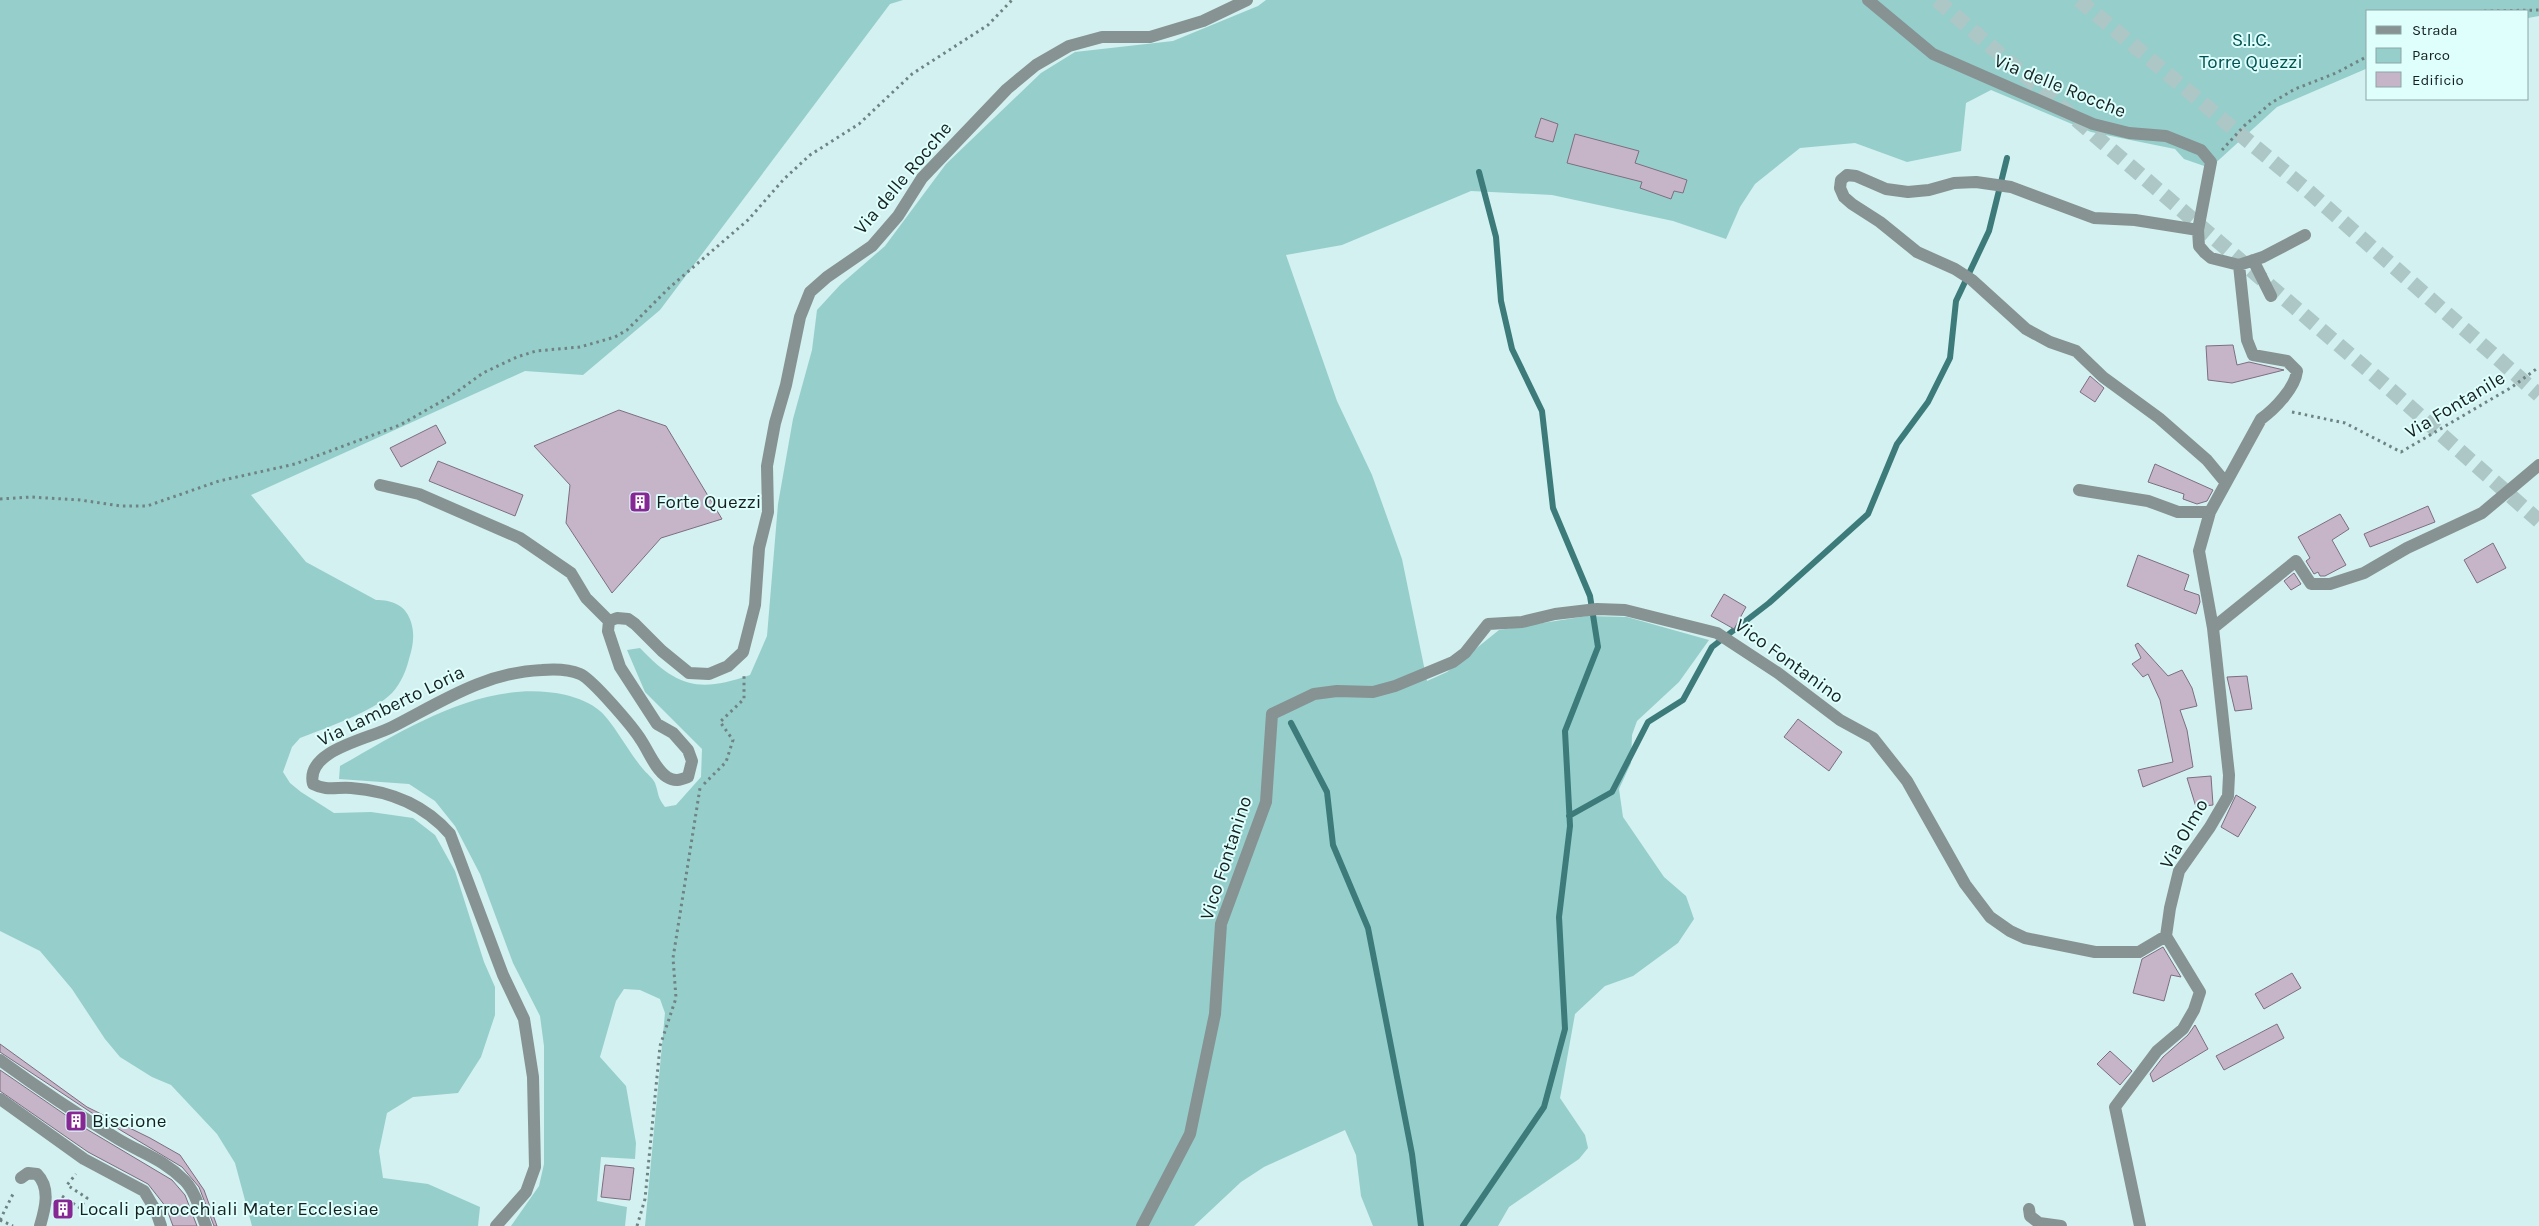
<svg xmlns="http://www.w3.org/2000/svg" width="2539" height="1226" font-family="Karla,sans-serif">
	<style>
		.green { fill: #96cecc }
		.lines { fill: none; stroke-linecap: round; stroke-linejoin: round }
		.stream { stroke: #3c7b7a; stroke-width: 6 }
		.building { fill: #c6b5c9; stroke: #7d6e7f }
		.highway-tunnel { stroke: #acc7c6; stroke-width: 15; stroke-dasharray: 15 8; stroke-linecap: butt }
		.path { stroke: #6f8383; stroke-width: 3; stroke-dasharray: 2.5 4; stroke-linecap: butt }
		.minor { stroke: #869392; stroke-width: 12 }
		.labels { text-anchor: middle; dominant-baseline: central; stroke-width: 4; stroke-linejoin: round; paint-order: stroke }
		.park-label { font-size: 19px; fill: #005150; stroke: #dffffd }
		.street-label { font-size: 19px; fill: #152020; stroke: #dffffd }
		.poi-label { font-size: 19px; fill: #152020; stroke: #dffffd; text-anchor: start }
	</style>
	<rect width="100%" height="100%" fill="#d2f1f0"/>
	<path class="green" d="M 0,0 L 903,0 L 890,4 L 660,310 L 583,375 L 525,371 L 251,495 L 306,562 L 376,600 C 392,600 406,605 411,622 C 415,635 413,646 409,659 C 406,671 401,683 392,693 C 375,711 323,729 300,738 L 292,747 L 283,772 L 290,783 L 301,792 L 334,813 L 371,812 L 413,818 L 435,835 L 455,871 L 484,962 L 495,987 L 495,1015 L 481,1057 L 458,1093 L 413,1097 L 387,1113 L 379,1151 L 383,1178 L 428,1184 L 480,1207 L 478,1226 L 252,1226 L 235,1163 L 217,1134 L 171,1085 L 152,1077 L 120,1057 L 105,1039 L 72,989 L 40,951 L 0,931 Z
		M 1266,0 L 2539,0 L 2539,16 L 2528,18 L 2528,11 L 2368,11 L 2368,68 L 2277,107 L 2210,168 L 2184,159 L 2175,149 L 2091,132 L 1991,90 L 1966,103 L 1961,151 L 1907,162 L 1855,143 L 1800,148 L 1755,184 L 1740,207 L 1726,239 L 1673,221 L 1552,195 L 1471,191 L 1342,245 L 1286,255 L 1337,401 L 1372,475 L 1402,559 L 1427,681 L 1447,672 L 1499,630 L 1587,616 L 1627,617 L 1709,640 L 1679,682 L 1637,721 L 1632,735 L 1631,763 L 1619,789 L 1623,817 L 1664,877 L 1686,896 L 1694,919 L 1678,943 L 1633,976 L 1605,986 L 1575,1014 L 1560,1098 L 1585,1135 L 1588,1148 L 1579,1159 L 1509,1207 L 1498,1226 L 1373,1226 L 1361,1196 L 1356,1155 L 1345,1130 L 1264,1167 L 1241,1182 L 1194,1226 L 645,1226 L 665,1013 L 660,999 L 640,990 L 624,989 L 616,1001 L 600,1057 L 626,1086 L 636,1143 L 635,1159 L 601,1157 L 597,1201 L 627,1207 L 625,1226 L 511,1226 L 539,1186 L 544,1164 L 544,1046 L 540,1016 L 513,963 L 480,874 L 455,826 L 435,801 L 409,784 L 339,779 L 340,766 C 407,728 486,677 566,695 C 578,698 591,703 600,711 C 613,722 630,754 643,769 C 646,773 653,778 655,783 C 659,794 657,797 665,807 L 676,805 L 701,777 L 702,749 L 645,692 L 627,650 L 640,648 C 677,687 699,693 750,675 L 767,636 L 778,504 L 793,419 L 812,350 L 817,310 L 840,285 L 885,246 L 946,164 L 1041,73 L 1075,52 L 1173,41 L 1258,6 Z"/>
	<g class="lines">
		<path class="stream" d="M 1291,723 L 1327,792 L 1333,845 L 1368,928 L 1412,1154 L 1421,1226
			M 1569,816 L 1612,792 L 1648,722 L 1683,700 L 1712,647 L 1769,603 L 1868,514 L 1897,444 L 1928,402 L 1950,358 L 1956,301 L 1989,231 L 2007,158
			M 1463,1226 L 1544,1107 L 1565,1029 L 1559,917 L 1570,826 L 1565,731 L 1598,647 L 1590,596 L 1553,508 L 1542,411 L 1512,349 L 1501,301 L 1496,237 L 1479,172"/>
	</g>
	<path class="building" d="M 1541,118 L 1558,124 L 1553,142 L 1535,137 Z
		M 1575,134 L 1639,151 L 1635,163 L 1687,180 L 1683,193 L 1674,191 L 1671,199 L 1640,188 L 1642,182 L 1567,163 Z
		M 2233,345 L 2237,365 L 2249,362 L 2284,370 L 2232,383 L 2208,380 L 2206,346 Z
		M 2090,376 L 2104,388 L 2095,402 L 2080,392 Z
		M 619,410 L 666,426 L 722,519 L 661,538 L 612,593 L 566,523 L 570,485 L 534,446 Z
		M 436,425 L 446,443 L 401,467 L 390,448 Z
		M 438,461 L 523,495 L 515,516 L 429,481 Z
		M 2155,464 L 2213,490 L 2207,501 L 2197,504 L 2183,499 L 2184,494 L 2148,482 Z
		M 2428,506 L 2435,522 L 2370,547 L 2364,534 Z
		M 2340,514 L 2349,529 L 2332,540 L 2346,565 L 2325,576 L 2320,576 L 2318,572 L 2314,574 L 2306,561 L 2310,558 L 2298,537 Z
		M 2493,543 L 2506,568 L 2477,583 L 2464,560 Z
		M 2138,555 L 2189,575 L 2184,590 L 2199,595 L 2200,602 L 2196,614 L 2127,586 Z
		M 2294,573 L 2301,584 L 2291,590 L 2284,581 Z
		M 1724,594 L 1746,607 L 1734,629 L 1711,616 Z
		M 2138,643 L 2168,676 L 2182,670 L 2192,688 L 2197,706 L 2180,710 L 2187,730 L 2193,767 L 2143,787 L 2138,770 L 2173,762 L 2160,700 L 2148,674 L 2143,677 L 2132,664 L 2141,658 L 2135,645 Z
		M 2247,676 L 2252,709 L 2235,711 L 2227,677 Z
		M 1798,719 L 1842,752 L 1829,771 L 1784,737 Z
		M 2211,776 L 2213,805 L 2196,807 L 2187,778 Z
		M 2236,795 L 2256,807 L 2238,837 L 2221,827 Z
		M 2163,947 L 2181,977 L 2171,975 L 2164,1001 L 2133,993 L 2142,959 Z
		M 2292,973 L 2301,988 L 2264,1009 L 2255,994 Z
		M 2277,1024 L 2284,1038 L 2224,1070 L 2216,1056 Z
		M 2195,1025 L 2208,1049 L 2153,1082 L 2150,1074 L 2163,1057 L 2188,1035 Z
		M 0,1044 L 87,1107 L 150,1138 L 180,1155 L 204,1190 L 217,1226 L 214,1226 L 199,1187 L 182,1167 L 92,1113 L 0,1052 Z
		M 2110,1051 L 2132,1071 L 2120,1085 L 2097,1064 Z
		M 0,1070 L 83,1127 L 172,1180 L 185,1195 L 197,1226 L 173,1226 L 166,1207 L 148,1184 L 88,1152 L 0,1091 Z
		M 605,1165 L 634,1168 L 630,1200 L 601,1197 Z"/>
	<g class="lines">
		<path class="highway-tunnel" d="M 1937,0 L 2383,383 L 2539,521
			M 2079,0 L 2307,190 L 2539,395"/>
		<path class="path" d="M 2484,11 L 2539,10
			M 2222,150 L 2244,126 L 2271,103 L 2295,89 L 2336,73 L 2368,56
			M 2292,412 L 2345,423 L 2401,452 L 2512,387 L 2539,367
			M 0,499 L 31,497 L 80,500 L 121,506 L 147,506 L 219,481 L 295,464 L 400,425 L 451,396 L 483,373 L 517,357 L 536,351 L 580,347 L 615,337 L 627,330 L 669,288 L 748,220 L 784,179 L 810,155 L 859,124 L 912,74 L 988,25 L 1012,0
			M 704,784 L 726,762 L 733,740 L 720,722 L 744,699 L 744,675
			M 62,1196 L 80,1208 L 87,1198 L 67,1185 L 76,1174
			M 0,1220 L 14,1192
			M 0,1220 L 13,1226
			M 637,1226 L 645,1199 L 660,1046 L 676,998 L 673,958 L 700,788"/>
		<path class="minor" d="M 1868,0 L 1933,54 L 2093,124 L 2129,133 L 2166,136 L 2201,150 L 2211,162 L 2198,230 L 2199,246 L 2205,253 L 2211,258 L 2239,265 L 2263,257 L 2305,235
			M 2198,230 L 2135,220 L 2094,218 L 2011,187 L 1976,182 L 1954,183 L 1929,190 L 1908,192 L 1886,189 L 1856,176 L 1847,175 L 1841,180 L 1840,188 L 1844,197 L 1852,204 L 1880,222 L 1917,252 L 1955,269 L 1972,280 L 2026,329 L 2050,342 L 2076,351 L 2103,377 L 2159,418 L 2207,460 L 2226,483
			M 2253,260 L 2271,296
			M 380,485 L 419,494 L 520,538 L 571,573 L 586,598 L 609,621
			M 2079,490 L 2148,501 L 2178,512 L 2210,512
			M 2213,628 L 2296,561 L 2311,584 L 2330,584 L 2364,573 L 2407,548 L 2482,513 L 2539,465
			M 0,1060 C 38,1088 77,1114 118,1139 C 143,1154 163,1159 185,1181 C 196,1193 200,1211 206,1226
			M 0,1099 L 84,1159 L 144,1191 L 156,1211 L 161,1226
			M 21,1178 L 28,1173 L 37,1174 C 51,1188 45,1209 40,1226
			M 2029,1209 L 2030,1216 L 2039,1223 L 2061,1226
			M 496,1226 L 526,1192 L 535,1167 L 533,1077 L 524,1019 L 503,975 L 450,834 C 424,804 390,791 351,788 C 336,787 326,791 313,784 C 305,750 369,739 392,727 C 441,702 485,672 542,670 C 554,669 568,669 580,674 C 592,679 633,727 641,740 C 649,752 655,769 667,777 C 675,782 680,780 688,777 L 692,761 L 688,750 L 673,733 L 657,724 L 620,667 L 608,631 L 609,621 L 617,618 L 628,619 L 635,624 L 662,651 L 689,673 L 709,674 L 728,666 L 743,652 L 755,605 L 759,548 L 768,512 L 767,466 L 775,423 L 786,385 L 800,317 L 810,292 L 827,277 L 872,246 L 898,216 L 922,178 L 1007,89 L 1036,65 L 1069,46 L 1102,37 L 1150,37 L 1203,21 L 1247,0
			M 1142,1226 L 1190,1134 L 1215,1014 L 1221,924 L 1266,802 L 1272,714 L 1314,694 L 1337,691 L 1373,692 L 1395,686 L 1453,662 L 1465,653 L 1488,624 L 1522,622 L 1555,614 L 1597,609 L 1625,610 L 1717,633 L 1778,673 L 1840,720 L 1873,738 L 1907,781 L 1965,884 L 1990,917 L 2010,931 L 2025,938 L 2095,952 L 2139,952 L 2166,936
			M 2140,1226 L 2115,1107 L 2157,1051 L 2183,1029 L 2194,1010 L 2200,992 L 2166,936 L 2170,908 L 2179,871 L 2210,827 L 2228,796 L 2229,775 L 2213,628 L 2199,551 L 2210,512 L 2261,419 C 2275,409 2295,388 2297,371 L 2287,361 L 2253,355 L 2247,340 L 2239,265"/>
	</g>
	<defs>
		<g id="building-square" transform="scale(1.125)"><rect x="-9" y="-9" width="18" height="18" rx="4" fill="#852894" stroke="#dffffd"/><path d="M-4-6H4V6H1V3H-1V6H-4ZM-2.5-4.3h1.7v1.8h-1.7ZM.8-4.3h1.7v1.8H.8ZM-2.5-1h1.7V.8h-1.7ZM.8-1h1.7V.8H.8Z" fill="#fff"/></g>
	</defs>
	<g fill-rule="evenodd">
		<use href="#building-square" x="640" y="502"/>
		<use href="#building-square" x="76" y="1121"/>
		<use href="#building-square" x="63" y="1209"/>
	</g>
	<g class="labels">
		<g class="park-label">
			<text x="2251" y="40">S.I.C.<tspan x="2251" dy="22">Torre Quezzi</tspan></text>
		</g>
		<g class="street-label">
			<text transform="translate(2060 86) rotate(22)">Via delle Rocche</text>
			<text transform="translate(903 178) rotate(-50)">Via delle Rocche</text>
			<text transform="translate(2455 405) rotate(-31)">Via Fontanile</text>
			<text transform="translate(1789 661) rotate(36)">Vico Fontanino</text>
			<text transform="translate(391 706) rotate(-26)">Via Lamberto Loria</text>
			<text transform="translate(2184 834) rotate(-60)">Via Olmo</text>
			<text transform="translate(1226 858) rotate(-72)">Vico Fontanino</text>
		</g>
		<g class="poi-label">
			<text x="656" y="502">Forte Quezzi</text>
			<text x="92" y="1121">Biscione</text>
			<text x="79" y="1209">Locali parrocchiali Mater Ecclesiae</text>
		</g>
	</g>
	<rect x="2366" y="10" width="162" height="90" fill="#dffffd" stroke="#8ea6a5"/>
	<rect x="2376" y="26" width="25" height="8" fill="#869392" stroke="#8ea6a5"/>
	<text x="2412" y="35" font-size="15" fill="#152020">Strada</text>
	<rect x="2376" y="48" width="25" height="15" fill="#96cecc" stroke="#8ea6a5"/>
	<text x="2412" y="60" font-size="15" fill="#152020">Parco</text>
	<rect x="2376" y="72" width="25" height="15" fill="#c6b5c9" stroke="#8ea6a5"/>
	<text x="2412" y="85" font-size="15" fill="#152020">Edificio</text>
</svg>
